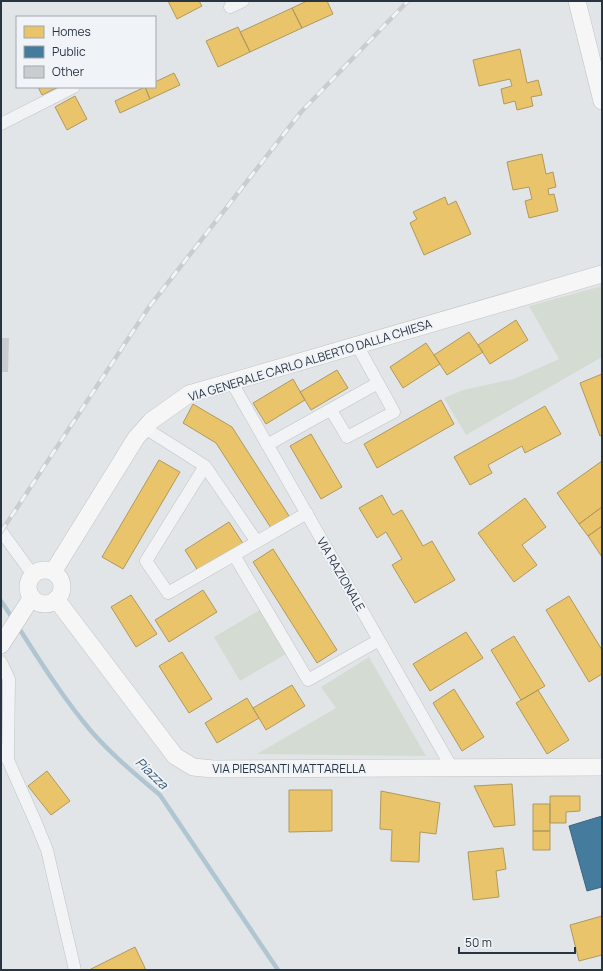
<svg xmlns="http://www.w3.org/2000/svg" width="603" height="971" font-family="Manrope,sans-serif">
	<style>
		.green { fill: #d4dbd2 }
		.homes { fill: #e9c46a; stroke: #af995e }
		.public { fill: #457b9d; stroke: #3c6681 }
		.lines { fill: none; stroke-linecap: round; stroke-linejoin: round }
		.stream { stroke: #b0c5d2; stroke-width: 4.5 }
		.building { fill: #cacdcf }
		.street-casing { stroke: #c0c3c5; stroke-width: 13 }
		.secondary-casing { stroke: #c0c3c5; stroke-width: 18 }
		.street { stroke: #f1f3f4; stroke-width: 12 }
		.secondary { stroke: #f6f6f6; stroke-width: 17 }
		.rail-casing { stroke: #cacdcf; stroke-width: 4.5 }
		.rail { stroke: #f0f3f7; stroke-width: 3; stroke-dasharray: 9; stroke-linecap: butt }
		.labels { text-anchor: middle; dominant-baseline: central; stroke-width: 4; stroke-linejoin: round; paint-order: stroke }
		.street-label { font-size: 12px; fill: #283441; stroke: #f0f3f7 }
		.water-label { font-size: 13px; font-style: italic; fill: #325875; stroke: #f0f3f7 }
	</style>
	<rect width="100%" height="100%" fill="#e2e5e7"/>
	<path class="green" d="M 602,286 L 602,357 L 466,435 L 444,398 L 463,390 L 514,379 L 559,359 L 529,306 Z
		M 265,607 L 291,651 L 240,681 L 214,637 Z
		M 369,657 L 426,756 L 257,754 L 336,708 L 321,687 Z"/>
	<path class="homes" d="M 168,1 L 199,1 L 202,6 L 177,19 Z
		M 307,1 L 327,1 L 333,14 L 302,28 L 292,8 Z
		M 292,8 L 302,28 L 250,52 L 240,32 Z
		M 238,27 L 250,52 L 218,67 L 206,41 Z
		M 520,49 L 527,83 L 538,80 L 542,95 L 531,97 L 533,106 L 517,110 L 515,101 L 504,104 L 501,89 L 512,86 L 510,79 L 479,86 L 473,60 Z
		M 174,73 L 180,85 L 150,99 L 145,87 L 155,87 L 155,82 Z
		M 38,87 L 58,87 L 42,95 Z
		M 145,87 L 150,99 L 120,113 L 115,101 Z
		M 75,96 L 87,119 L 67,130 L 55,107 Z
		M 542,154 L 546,174 L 553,172 L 556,187 L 548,189 L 549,195 L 554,194 L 558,211 L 529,218 L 525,201 L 532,199 L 529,187 L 513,190 L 507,162 Z
		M 445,197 L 448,205 L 456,201 L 471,234 L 424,255 L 410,223 L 417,219 L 413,212 Z
		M 516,320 L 528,340 L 490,364 L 478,345 Z
		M 469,332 L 483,352 L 447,375 L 434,355 Z
		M 426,343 L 440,364 L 403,388 L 390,367 Z
		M 337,370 L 348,388 L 311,410 L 300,392 Z
		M 602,374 L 602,435 L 600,436 L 580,383 Z
		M 293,379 L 305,400 L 266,424 L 253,403 Z
		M 441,400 L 454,424 L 377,468 L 364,444 Z
		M 193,404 L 232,427 L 289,516 L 271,528 L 216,443 L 183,423 Z
		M 545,406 L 561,434 L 525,453 L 522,446 L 488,465 L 492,473 L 470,485 L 454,457 Z
		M 311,434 L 342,487 L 321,499 L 290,446 Z
		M 159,460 L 180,472 L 123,569 L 102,557 Z
		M 602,461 L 602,507 L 579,524 L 557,493 Z
		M 382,495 L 393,515 L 402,510 L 423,546 L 432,541 L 455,580 L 415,603 L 392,565 L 402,559 L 386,532 L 377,538 L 359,508 Z
		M 525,498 L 546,527 L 522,545 L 537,565 L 514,582 L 478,533 Z
		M 602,507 L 602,526 L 588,536 L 579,524 Z
		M 229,522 L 244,545 L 200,574 L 185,550 Z
		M 602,526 L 602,557 L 588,536 Z
		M 273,549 L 337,650 L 317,663 L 253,562 Z
		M 203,590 L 217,612 L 169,642 L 155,620 Z
		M 131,595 L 157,634 L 136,647 L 111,607 Z
		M 569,596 L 602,650 L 602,674 L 589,682 L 546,610 Z
		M 466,632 L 483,658 L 430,691 L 413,664 Z
		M 514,636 L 545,686 L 521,700 L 491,650 Z
		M 182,652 L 212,699 L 189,713 L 159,666 Z
		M 292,685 L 305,706 L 266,730 L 253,708 Z
		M 454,689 L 484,737 L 462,751 L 433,703 Z
		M 538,690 L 569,740 L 547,754 L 516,703 Z
		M 247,698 L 259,718 L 217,743 L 205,723 Z
		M 47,771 L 70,801 L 51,815 L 28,786 Z
		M 512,784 L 515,825 L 494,827 L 474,786 Z
		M 289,790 L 332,790 L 332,831 L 289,832 Z
		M 381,791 L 440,803 L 436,834 L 420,832 L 419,862 L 391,861 L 392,830 L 380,829 Z
		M 550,796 L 580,796 L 580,811 L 566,812 L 566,823 L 550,823 Z
		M 533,804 L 550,804 L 550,831 L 533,831 Z
		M 533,831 L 550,831 L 550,850 L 533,850 Z
		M 503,848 L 506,869 L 496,871 L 499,897 L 473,900 L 468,852 Z
		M 602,916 L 602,955 L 579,961 L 570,925 Z
		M 135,947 L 146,970 L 89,970 Z"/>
	<path class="public" d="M 602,816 L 602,887 L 587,891 L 569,826 Z"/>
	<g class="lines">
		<path class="stream" d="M 1,601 L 13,619
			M 17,625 C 40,661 63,698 91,731 C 111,754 136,775 160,795 L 278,970"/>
	</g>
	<path class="building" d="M 1,338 L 9,338 L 8,372 L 1,372 Z"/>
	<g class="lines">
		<g class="street-casing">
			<path id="street" d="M 230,7 L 243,1
				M 1,124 L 74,87
				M 231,381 L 452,768
				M 331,410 L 347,437 L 394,412 L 357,345
				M 145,428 L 205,466 L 257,542
				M 267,445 L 378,383
				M 205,466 L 146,561 L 168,593 L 307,513
				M 1,531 L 33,575
				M 234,555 L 308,680 L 379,640
				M 1,662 L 9,679 L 8,760
				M 1,751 L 8,760 L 36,823 L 47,850 L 75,970"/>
		</g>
		<g class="secondary-casing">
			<path id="secondary" d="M 577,1 L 602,101
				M28 587a17 17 0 1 1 34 0a17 17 0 1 1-34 0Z
				M 53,572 L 136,438 L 151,421 L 189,394 L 602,274
				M 56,599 L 175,756 L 193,767 L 213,769 L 602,767
				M 1,645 L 32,597"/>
		</g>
		<use href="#street" class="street"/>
		<use href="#secondary" class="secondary"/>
		<g class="rail-casing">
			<path id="rail" d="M 1,532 L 149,307 L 301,112 L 408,1"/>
		</g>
		<use href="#rail" class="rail"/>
	</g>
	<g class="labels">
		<g class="street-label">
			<text transform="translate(310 360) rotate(-17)">VIA GENERALE CARLO ALBERTO DALLA CHIESA</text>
			<text transform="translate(341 574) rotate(60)">VIA RAZIONALE</text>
			<text x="289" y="768">VIA PIERSANTI MATTARELLA</text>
		</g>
		<g class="water-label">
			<text transform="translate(152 773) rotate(44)">Piazza</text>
		</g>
	</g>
	<rect width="603" height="971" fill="none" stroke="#283441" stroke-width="4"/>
	<rect x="16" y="16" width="140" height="72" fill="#f0f3f7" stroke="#a0a7ae"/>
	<rect x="24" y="26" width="20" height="12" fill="#e9c46a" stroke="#a0a7ae"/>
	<text x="52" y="36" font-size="12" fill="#283441">Homes</text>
	<rect x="24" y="46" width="20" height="12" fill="#457b9d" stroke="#a0a7ae"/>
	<text x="52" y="56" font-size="12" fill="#283441">Public</text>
	<rect x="24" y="66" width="20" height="12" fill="#cacdcf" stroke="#a0a7ae"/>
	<text x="52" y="76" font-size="12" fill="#283441">Other</text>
	<path d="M459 947v6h116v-6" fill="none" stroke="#283441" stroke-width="2"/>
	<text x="465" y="947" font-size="12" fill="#283441" stroke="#f0f3f7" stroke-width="3" paint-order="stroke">50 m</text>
</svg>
